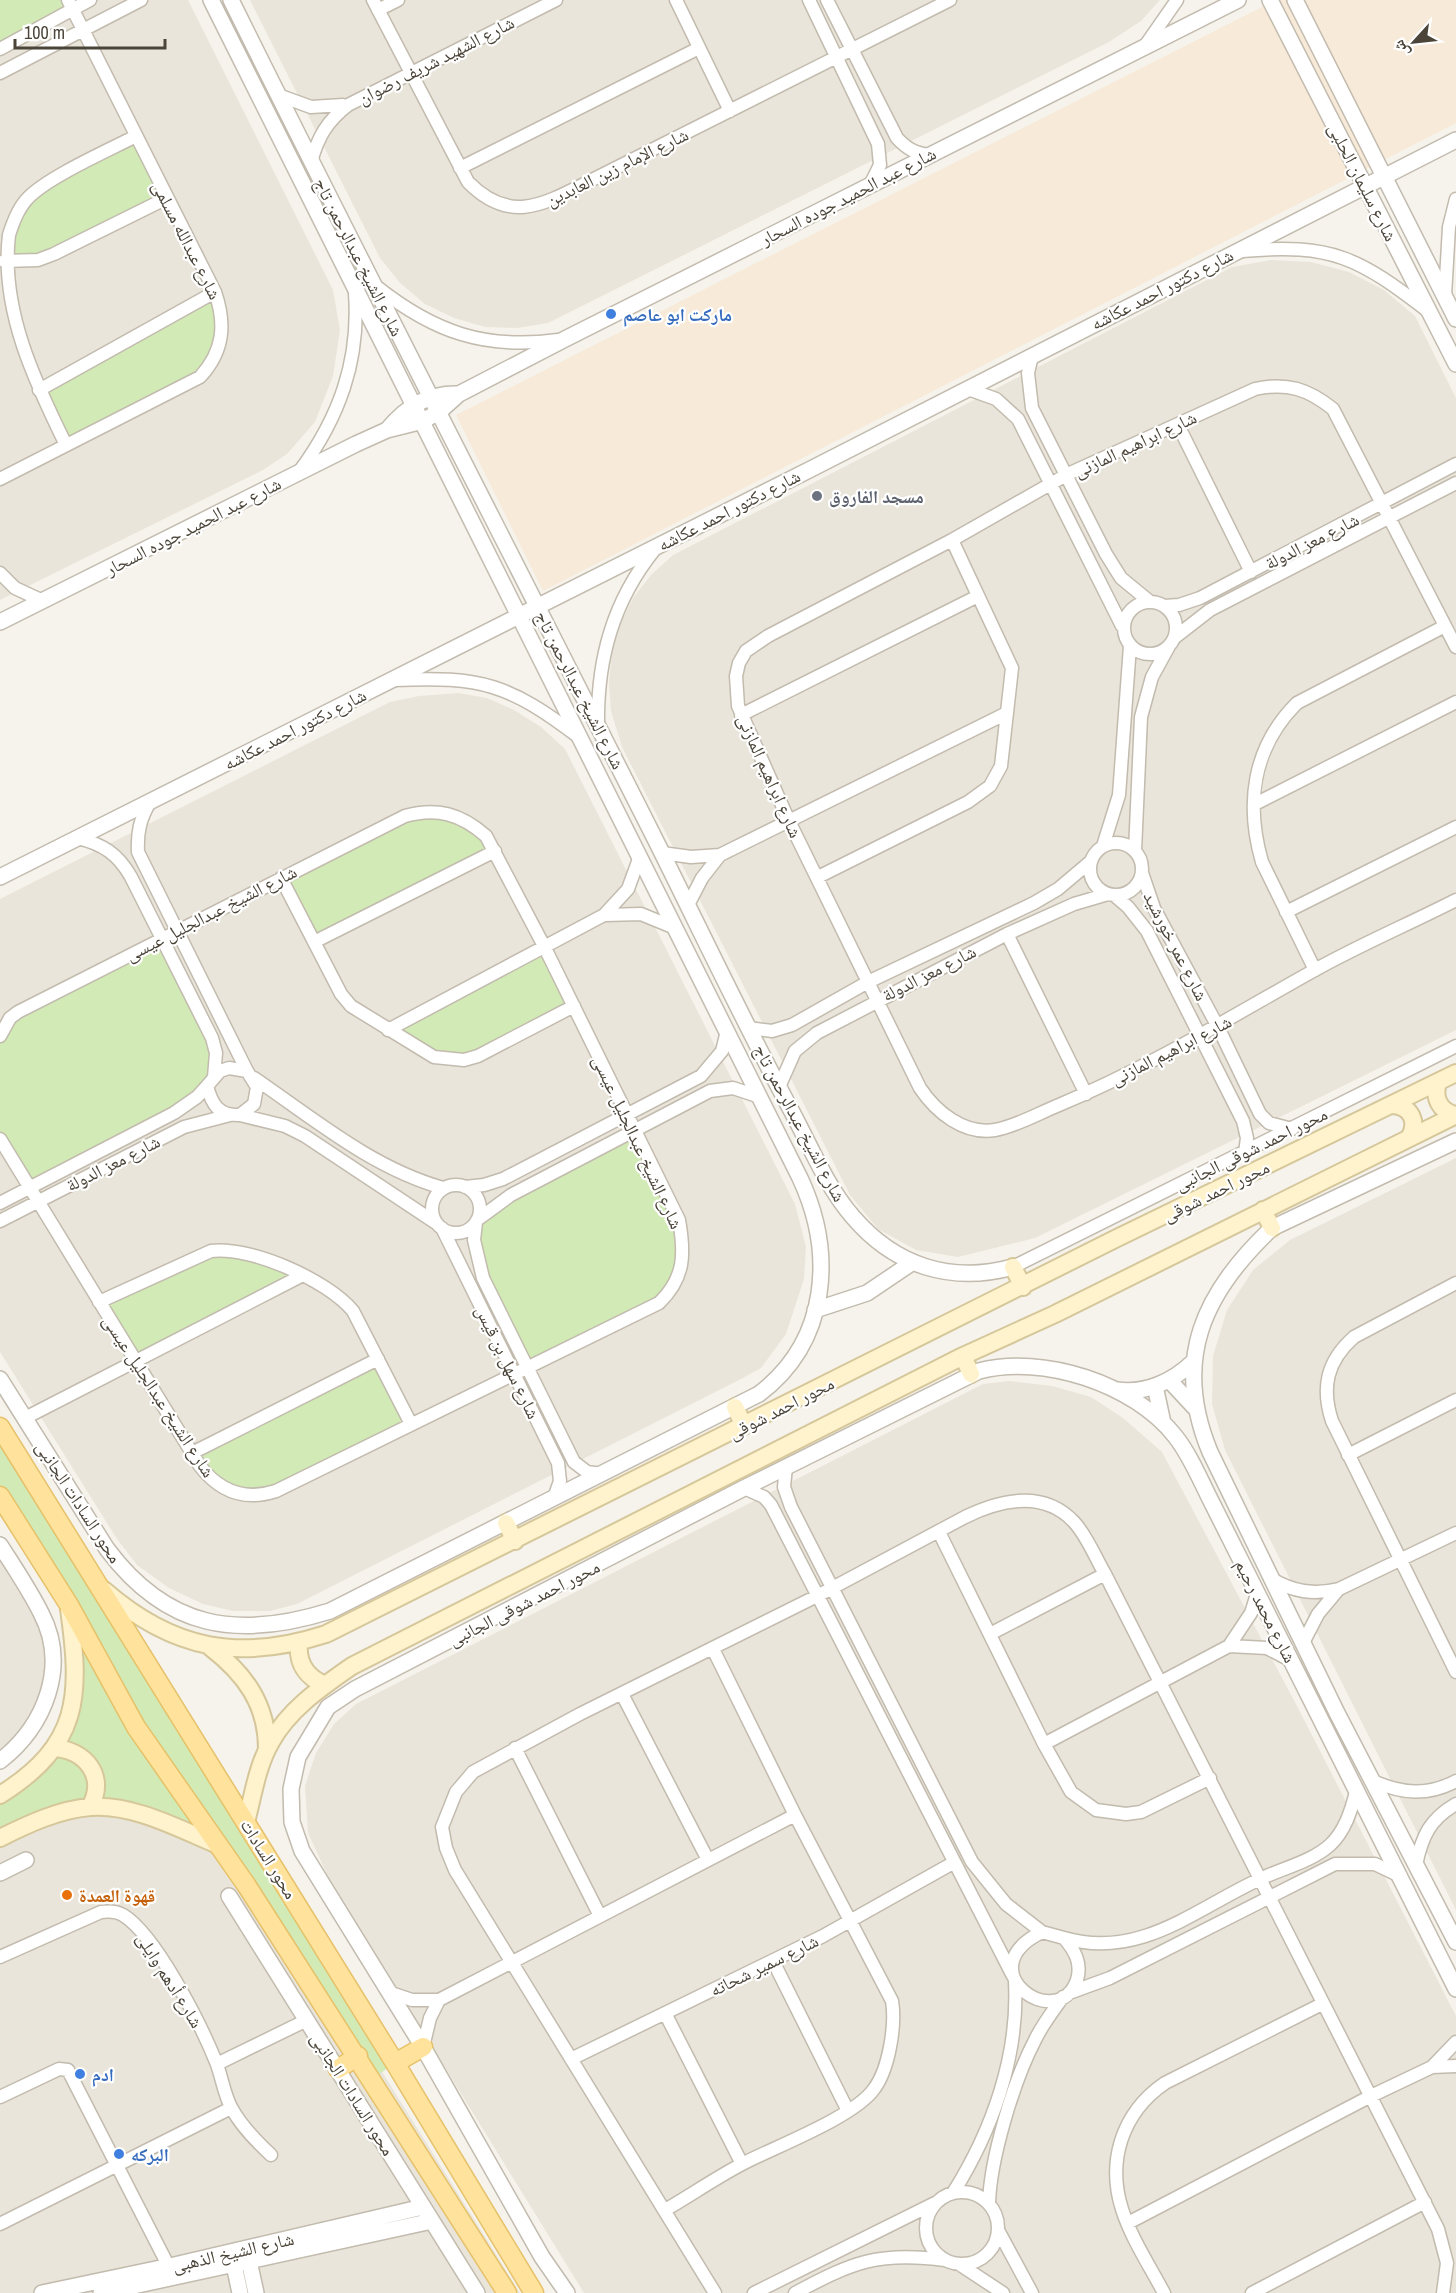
<svg xmlns="http://www.w3.org/2000/svg" width="1456" height="2293" font-family="'Archivo Narrow','Noto Naskh Arabic',sans-serif">
	<style>
		.residential { fill: #eae5da }
		.commercial { fill: #f7ead8 }
		.green { fill: #d2eab5 }
		.lines { fill: none; stroke-linecap: round; stroke-linejoin: round }
		.minor-casing { stroke: #c2bbae; stroke-width: 15 }
		.tertiary-casing { stroke: #c2bbae; stroke-width: 18 }
		.secondary-casing { stroke: #d6c79b; stroke-width: 20 }
		.primary-casing { stroke: #e6c16a; stroke-width: 21 }
		.minor { stroke: #fff; stroke-width: 12 }
		.tertiary { stroke: #fff; stroke-width: 15 }
		.secondary { stroke: #fff3cd; stroke-width: 16 }
		.primary { stroke: #ffe39c; stroke-width: 18 }
		.shop-dot { fill: #3f7fe0; stroke: #fff; stroke-width: 2 }
		.worship-dot { fill: #6b7280; stroke: #fff; stroke-width: 2 }
		.food-dot { fill: #e8710a; stroke: #fff; stroke-width: 2 }
		.labels { text-anchor: middle; dominant-baseline: central; stroke-width: 4.5; stroke-linejoin: round; paint-order: stroke }
		.street-label { font-size: 18px; fill: #4b4439; stroke: #fff }
		.shop-label { font-size: 18px; font-weight: bold; fill: #366cbe; stroke: #fff; text-anchor: start }
		.worship-label { font-size: 18px; font-weight: bold; fill: #5b616d; stroke: #fff; text-anchor: start }
		.food-label { font-size: 18px; font-weight: bold; fill: #c56008; stroke: #fff; text-anchor: start }
	</style>
	<rect width="100%" height="100%" fill="#f6f3ec"/>
	<path class="residential" d="M 0,0 L 188,0 L 333,290 L 340,330 L 333,376 L 315,422 L 287,454 L 263,470 L 0,600 Z
		M 250,0 L 1160,0 L 1141,21 L 1109,42 L 548,323 L 517,328 L 485,327 L 454,318 L 425,304 L 400,283 L 380,258 Z
		M 1271,260 L 1311,262 L 1349,272 L 1384,290 L 1415,316 L 1456,398 L 1456,1030 L 1035,1238 L 958,1257 L 916,1250 L 878,1229 L 850,1195 L 622,747 L 611,711 L 609,682 L 612,652 L 620,624 L 633,598 L 651,575 L 673,555 L 1232,267 Z
		M 458,693 L 487,698 L 514,710 L 541,727 L 565,749 L 795,1204 L 806,1247 L 804,1279 L 786,1334 L 761,1368 L 739,1380 L 297,1604 L 270,1611 L 233,1611 L 203,1604 L 169,1588 L 137,1565 L 117,1539 L 0,1352 L 0,899 L 390,702 L 419,696 Z
		M 1456,1158 L 1456,1910 L 1225,1450 L 1212,1404 L 1213,1356 L 1227,1310 L 1253,1270 L 1290,1240 Z
		M 1009,1381 L 1052,1386 L 1091,1397 L 1123,1418 L 1162,1452 L 1297,1706 L 1456,2016 L 1456,2293 L 584,2293 L 330,1881 L 308,1833 L 305,1786 L 316,1753 L 334,1724 L 356,1704 L 983,1384 Z
		M 0,1553 L 40,1617 L 52,1696 L 0,1758 Z
		M 171,1719 L 238,1841 L 520,2293 L 0,2293 L 0,1807 Z"/>
	<path class="commercial" d="M 1276,0 L 1456,0 L 1456,123 L 543,591 L 456,415 Z"/>
	<path class="green" d="M 0,0 L 68,0 L 72,8 L 0,49 Z
		M 134,137 L 167,198 L 54,254 L 4,261 L 28,198 Z
		M 215,292 L 223,323 L 200,377 L 66,445 L 39,390 Z
		M 405,816 L 457,816 L 495,851 L 314,942 L 281,878 Z
		M 162,937 L 212,1038 L 216,1068 L 197,1097 L 30,1188 L 0,1138 L 0,1038 L 10,1018 Z
		M 545,948 L 574,1006 L 478,1056 L 448,1060 L 388,1030 Z
		M 634,1130 L 682,1239 L 669,1294 L 527,1366 L 483,1278 L 474,1240 L 488,1211 Z
		M 254,1255 L 301,1276 L 135,1361 L 99,1302 L 197,1256 Z
		M 378,1359 L 411,1424 L 276,1491 L 233,1493 L 192,1453 Z
		M 0,1427 L 395,2063 L 372,2079 L 218,1845 L 91,1807 L 0,1838 L 0,1795 L 13,1787 L 68,1719 L 69,1605 L 0,1496 Z"/>
	<g class="lines">
		<g class="minor-casing">
			<path id="minor" d="M 373,0 L 468,182 C 511,226 546,203 592,180 L 950,0
				M 676,0 L 730,111
				M 809,0 L 878,144 L 880,165 L 870,185
				M 827,0 L 897,138 C 907,149 915,153 929,155
				M 378,10 L 398,0
				M 1145,46 L 1177,0
				M 0,49 L 90,0
				M 0,73 L 141,0
				M 278,95 L 311,107 L 343,105
				M 311,162 C 318,137 327,121 348,105 L 556,0
				M 460,168 L 699,48
				M 1242,251 C 1333,243 1359,258 1429,312
				M 4,261 L 38,260 L 54,254 L 167,198
				M 377,287 C 434,332 485,350 558,340
				M 1445,296 L 1449,227 L 1456,199
				M 1032,356 L 1028,373 L 1032,408 L 1106,554 L 1121,578 L 1149,601
				M 968,389 L 996,399 L 1018,419 L 1122,626
				M 39,390 L 215,292
				M 1178,425 L 1251,572
				M 66,445 C 35,382 0,309 9,235 C 13,222 19,207 28,198 C 48,177 107,151 134,137
				M 299,472 C 339,418 360,361 355,293
				M 0,479 L 200,377 C 224,351 226,324 215,292 L 68,0
				M 0,573 L 15,588 L 43,601
				M1124 628a26 26 0 1 1 52 0a26 26 0 1 1-52 0Z
				M 1164,606 L 1179,605 L 1200,598 L 1456,464
				M 1174,638 L 1210,610 L 1456,483
				M 1456,647 L 1333,409 C 1308,389 1287,382 1255,389 L 1068,474 L 952,540 L 768,636 L 746,651 L 739,663 L 736,676 L 738,706 L 789,821 L 920,1088 C 936,1112 964,1135 995,1130 C 1017,1126 1039,1113 1059,1105 C 1148,1068 1229,1018 1313,971 C 1359,945 1409,924 1456,900
				M 394,680 C 482,676 509,684 580,738
				M 741,715 L 978,596
				M 598,725 C 597,659 613,601 655,549
				M 150,802 C 140,819 137,832 138,852 L 247,1071
				M 1255,804 L 1456,702
				M 77,838 C 103,844 118,854 131,877 L 212,1038 L 216,1053 L 214,1077
				M1090 869a26 26 0 1 1 52 0a26 26 0 1 1-52 0Z
				M 1103,846 L 1119,795 L 1130,646
				M 1135,851 L 1141,717 L 1152,677 L 1169,646
				M 662,853 L 691,857 L 720,855 L 1007,713
				M 1142,873 L 1154,908 L 1218,1027 L 1260,1114 L 1269,1123 L 1292,1129
				M 818,877 L 968,802 L 990,786 L 1001,766 L 1012,668 L 952,540
				M 281,878 L 341,994 L 351,1006 L 434,1057 L 464,1060 L 478,1056 L 574,1006
				M 1114,895 L 1128,907 L 1147,931 L 1243,1121 L 1247,1138 L 1245,1152
				M 688,905 L 702,878 L 720,855
				M 1286,912 L 1456,827
				M 605,915 L 641,914 L 675,928
				M 1007,934 L 1086,1094
				M 314,942 L 495,851
				M 1315,970 L 1262,862 C 1245,803 1253,747 1297,703 L 1445,626
				M 749,1028 L 772,1031 L 792,1025 L 868,982 L 1034,903 L 1058,889 L 1090,862
				M 388,1030 L 604,915 L 628,889 L 640,856
				M 0,1036 L 10,1018 L 18,1012 L 405,816 C 437,807 461,814 486,836 L 545,948 L 679,1220 C 685,1254 685,1278 659,1303 L 276,1491 C 245,1501 220,1492 200,1466 L 0,1139
				M 229,1068 L 247,1071 L 257,1087 L 254,1104 L 240,1115 C 219,1116 212,1105 207,1086 L 220,1071 Z
				M 254,1078 C 314,1119 372,1168 443,1188
				M 779,1087 L 795,1051 L 817,1033 L 1007,934 L 1074,904 L 1108,894
				M 240,1115 L 285,1126 L 305,1136 L 436,1223
				M432 1209a24 24 0 1 1 48 0a24 24 0 1 1-48 0Z
				M 465,1187 L 484,1185 L 503,1179 L 701,1076 L 722,1051 L 727,1031
				M 0,1203 L 174,1113 L 197,1097 L 207,1086
				M 477,1220 L 511,1195 L 710,1091 L 733,1088 L 760,1097
				M 0,1221 L 184,1127 L 230,1115
				M 476,1222 L 474,1240 L 483,1278 L 574,1462 L 587,1472 L 602,1474
				M 442,1228 L 558,1463 L 560,1481 L 554,1498
				M 1013,1267 L 1456,1046
				M 1456,1283 L 1354,1337 C 1327,1361 1321,1387 1332,1421 L 1456,1672
				M 99,1302 L 211,1251 C 251,1246 327,1280 353,1311 L 411,1424
				M 25,1418 L 301,1276
				M 192,1453 L 378,1359
				M 1348,1455 L 1456,1400
				M 786,1467 L 784,1487 L 791,1507 L 972,1862 L 1006,1904 L 1042,1932
				M 744,1488 L 764,1497 L 771,1505 L 1013,1976
				M 939,1532 L 1044,1744 L 1071,1792 L 1096,1810 L 1126,1814 L 1141,1812 L 1210,1778
				M 1270,1578 C 1293,1592 1313,1595 1339,1589 L 1456,1533
				M 990,1634 L 1105,1574
				M 1303,1643 L 1318,1614 L 1338,1590
				M 1229,1646 L 1251,1613 L 1257,1594
				M 622,1694 L 708,1860
				M 1044,1744 L 1229,1646 L 1267,1648 L 1290,1660
				M 515,1748 L 600,1916
				M 1373,1781 C 1402,1794 1428,1796 1456,1781
				M 1416,1865 C 1422,1836 1430,1819 1456,1804
				M 1042,1932 L 1064,1938 C 1075,1951 1082,1963 1077,1980 C 1058,2035 965,1970 1042,1932 Z
				M 1064,1938 C 1140,1960 1195,1909 1260,1879 C 1283,1868 1311,1862 1330,1845 C 1345,1831 1351,1811 1356,1792
				M 0,1957 L 101,1912 C 109,1911 116,1911 123,1915 C 156,1935 201,2025 216,2062 C 222,2077 224,2095 232,2109 C 242,2127 256,2141 271,2155
				M 773,1961 L 848,2111
				M 388,1992 L 412,2000 L 439,2000 L 795,1815
				M 1069,1993 L 1110,1978 L 1335,1864 L 1375,1864 L 1398,1875
				M 665,2013 L 742,2164
				M 423,2047 L 430,2018 L 439,2000
				M 571,2059 L 823,1936 L 953,1863
				M 217,2064 L 307,2020
				M 1432,2067 L 1456,2066
				M 0,2097 L 59,2069 L 68,2070 L 172,2273
				M926 2228a36 36 0 1 1 72 0a36 36 0 1 1-72 0Z
				M 953,2193 C 992,2131 1019,2056 1015,1982
				M 989,2204 C 990,2159 1014,2080 1035,2040 C 1042,2025 1053,2011 1063,1997
				M 665,2210 C 691,2195 717,2177 744,2163 C 777,2146 854,2117 874,2089 C 889,2069 896,2025 892,2001 L 795,1815 L 713,1649
				M 1128,2223 L 1371,2096 L 1432,2067 L 1456,2042
				M 0,2224 L 231,2108
				M 998,2230 L 1032,2293
				M 959,2264 L 1003,2293
				M 715,2293 L 455,1870 L 446,1848 L 442,1827 L 456,1792 L 473,1772 L 580,1714 L 819,1595 L 965,1517 C 1000,1500 1043,1489 1074,1522 C 1087,1536 1095,1557 1105,1574 L 1438,2229 L 1447,2263 L 1443,2293
				M 754,2293 L 935,2203
				M 795,2293 C 853,2262 879,2251 945,2260
				M 1164,2293 C 1138,2244 1103,2199 1121,2141 C 1129,2116 1143,2098 1165,2083 L 1322,2004
				M 1252,2293 L 1425,2202"/>
		</g>
		<g class="tertiary-casing">
			<path id="tertiary" d="M 231,0 C 370,281 514,559 655,839 C 700,929 743,1021 791,1110 C 810,1145 826,1186 853,1217 C 895,1266 951,1284 1013,1267
				M 1270,0 L 1456,364
				M 1295,0 L 1456,319
				M 387,430 C 407,406 428,393 459,394
				M 0,622 L 356,444 L 387,430 L 423,421 L 440,411 L 459,394 L 565,339 L 1238,0
				M 0,877 L 809,470 L 1456,140
				M 1456,1141 L 1272,1228 C 1203,1293 1172,1360 1210,1452 L 1337,1713 L 1456,1942
				M 815,1310 L 867,1293 L 913,1262
				M 0,1379 L 107,1549 C 167,1629 237,1640 330,1611 L 759,1394 C 829,1341 835,1253 800,1178 L 211,0
				M 1169,1380 L 1196,1409
				M 1155,1386 L 1163,1423
				M 1117,1390 C 1145,1394 1172,1382 1193,1362
				M 0,1545 C 14,1567 29,1589 41,1613 C 69,1666 45,1726 0,1761
				M 0,1873 L 26,1860
				M 229,1896 L 477,2293
				M 249,2261 L 256,2293
				M 234,2265 L 240,2293
				M 42,2293 L 170,2266 L 423,2207
				M 101,2293 L 432,2221
				M 567,2293 L 542,2257 L 423,2047 L 302,1851 L 292,1822 L 291,1789 L 298,1757 L 328,1707 L 355,1689 L 744,1488 L 979,1371 C 1043,1354 1134,1384 1175,1436 C 1191,1456 1201,1482 1213,1505 L 1456,1989"/>
		</g>
		<g class="secondary-casing">
			<path id="secondary" d="M 1438,1083 C 1433,1098 1440,1111 1455,1115
				M 1392,1105 C 1411,1106 1419,1122 1409,1138
				M 1263,1210 L 1272,1228
				M 1013,1267 L 1023,1287
				M 963,1356 L 971,1374
				M 735,1407 L 744,1426
				M 506,1523 L 515,1541
				M 104,1590 C 173,1650 239,1662 326,1634 L 1115,1239 L 1456,1073
				M 299,1643 C 297,1663 306,1677 325,1685
				M 210,1647 C 245,1674 267,1704 267,1749
				M 54,1748 C 86,1750 107,1777 90,1807
				M 0,1795 C 81,1744 81,1696 69,1609
				M 246,1822 C 253,1796 257,1766 271,1742 C 289,1709 322,1687 352,1666 L 963,1356 L 1055,1314 L 1456,1115
				M 0,1838 C 28,1824 60,1809 91,1807 C 134,1804 179,1829 218,1845"/>
		</g>
		<g class="primary-casing">
			<path id="primary" d="M 0,1427 L 395,2063 L 534,2293
				M 0,1496 L 69,1605 L 136,1727 L 247,1886 L 507,2293
				M 395,2063 L 423,2047
				M 338,2069 L 358,2056"/>
		</g>
		<use href="#minor" class="minor"/>
		<use href="#tertiary" class="tertiary"/>
		<use href="#secondary" class="secondary"/>
		<use href="#primary" class="primary"/>
	</g>
	<g class="shop-dot">
		<circle cx="611" cy="314" r="6"/>
		<circle cx="80" cy="2074" r="6"/>
		<circle cx="119" cy="2154" r="6"/>
	</g>
	<circle class="worship-dot" cx="817" cy="496" r="6"/>
	<circle class="food-dot" cx="67" cy="1895" r="6"/>
	<g class="labels">
		<g class="street-label">
			<text transform="translate(436 60) rotate(-27)">شارع الشهيد شريف رضوان</text>
			<text transform="translate(617 167) rotate(-26)">شارع الإمام زين العابدين</text>
			<text transform="translate(1363 182) rotate(63)">شارع سليمان الحلبى</text>
			<text transform="translate(848 196) rotate(-27)">شارع عبد الحميد جوده السحار</text>
			<text transform="translate(187 240) rotate(63)">شارع عبدالله مسلمى</text>
			<text transform="translate(359 257) rotate(63)">شارع الشيخ عبدالرحمن تاج</text>
			<text transform="translate(1162 289) rotate(-27)">شارع دكتور احمد عكاشه</text>
			<text transform="translate(1135 444) rotate(-25)">شارع ابراهيم المازنى</text>
			<text transform="translate(729 510) rotate(-27)">شارع دكتور احمد عكاشه</text>
			<text transform="translate(193 526) rotate(-27)">شارع عبد الحميد جوده السحار</text>
			<text transform="translate(1312 541) rotate(-27)">شارع معز الدولة</text>
			<text transform="translate(580 690) rotate(63)">شارع الشيخ عبدالرحمن تاج</text>
			<text transform="translate(295 729) rotate(-27)">شارع دكتور احمد عكاشه</text>
			<text transform="translate(770 776) rotate(66)">شارع ابراهيم المازنى</text>
			<text transform="translate(211 913) rotate(-27)">شارع الشيخ عبدالجليل عيسى</text>
			<text transform="translate(1176 946) rotate(63)">شارع عمر خورشيد</text>
			<text transform="translate(929 973) rotate(-27)">شارع معز الدولة</text>
			<text transform="translate(1171 1050) rotate(-27)">شارع ابراهيم المازنى</text>
			<text transform="translate(800 1123) rotate(62)">شارع الشيخ عبدالرحمن تاج</text>
			<text transform="translate(638 1142) rotate(65)">شارع الشيخ عبدالجليل عيسى</text>
			<text transform="translate(1251 1149) rotate(-26)">محور احمد شوقى الجانبى</text>
			<text transform="translate(113 1163) rotate(-27)">شارع معز الدولة</text>
			<text transform="translate(1216 1191) rotate(-26)">محور احمد شوقى</text>
			<text transform="translate(508 1362) rotate(64)">شارع سهل بن قيس</text>
			<text transform="translate(159 1396) rotate(57)">شارع الشيخ عبدالجليل عيسى</text>
			<text transform="translate(781 1408) rotate(-27)">محور احمد شوقى</text>
			<text transform="translate(79 1502) rotate(57)">محور السادات الجانبى</text>
			<text transform="translate(524 1603) rotate(-27)">محور احمد شوقى الجانبى</text>
			<text transform="translate(1266 1611) rotate(63)">شارع محمد رحيم</text>
			<text transform="translate(269 1859) rotate(58)">محور السادات</text>
			<text transform="translate(764 1965) rotate(-26)">شارع سمير شحاته</text>
			<text transform="translate(170 1980) rotate(58)">شارع أدهم وايلى</text>
			<text transform="translate(353 2094) rotate(58)">محور السادات الجانبى</text>
			<text transform="translate(233 2252) rotate(-13)">شارع الشيخ الذهبى</text>
		</g>
		<g class="shop-label">
			<text x="623" y="314">ماركت ابو عاصم</text>
			<text x="92" y="2074">ادم</text>
			<text x="131" y="2154">البركه</text>
		</g>
		<g class="worship-label">
			<text x="829" y="496">مسجد الفاروق</text>
		</g>
		<g class="food-label">
			<text x="79" y="1895">قهوة العمدة</text>
		</g>
	</g>
	<g transform="translate(1414 42) rotate(243)" stroke="#ffffff" stroke-width="4.5" paint-order="stroke">
	<path d="M0-4.5L10 22L0 15L-10 22Z" fill="#4b4439"/>
	<text y="-9" font-size="16" font-weight="bold" text-anchor="middle" fill="#4b4439">ش</text>
	</g>
	<path d="M15 39v9h150v-9" fill="none" stroke="#4b4439" stroke-width="3"/>
	<text x="24" y="39" font-size="18" fill="#4b4439" stroke="#ffffff" stroke-width="4.5" paint-order="stroke">100 m</text>
</svg>
